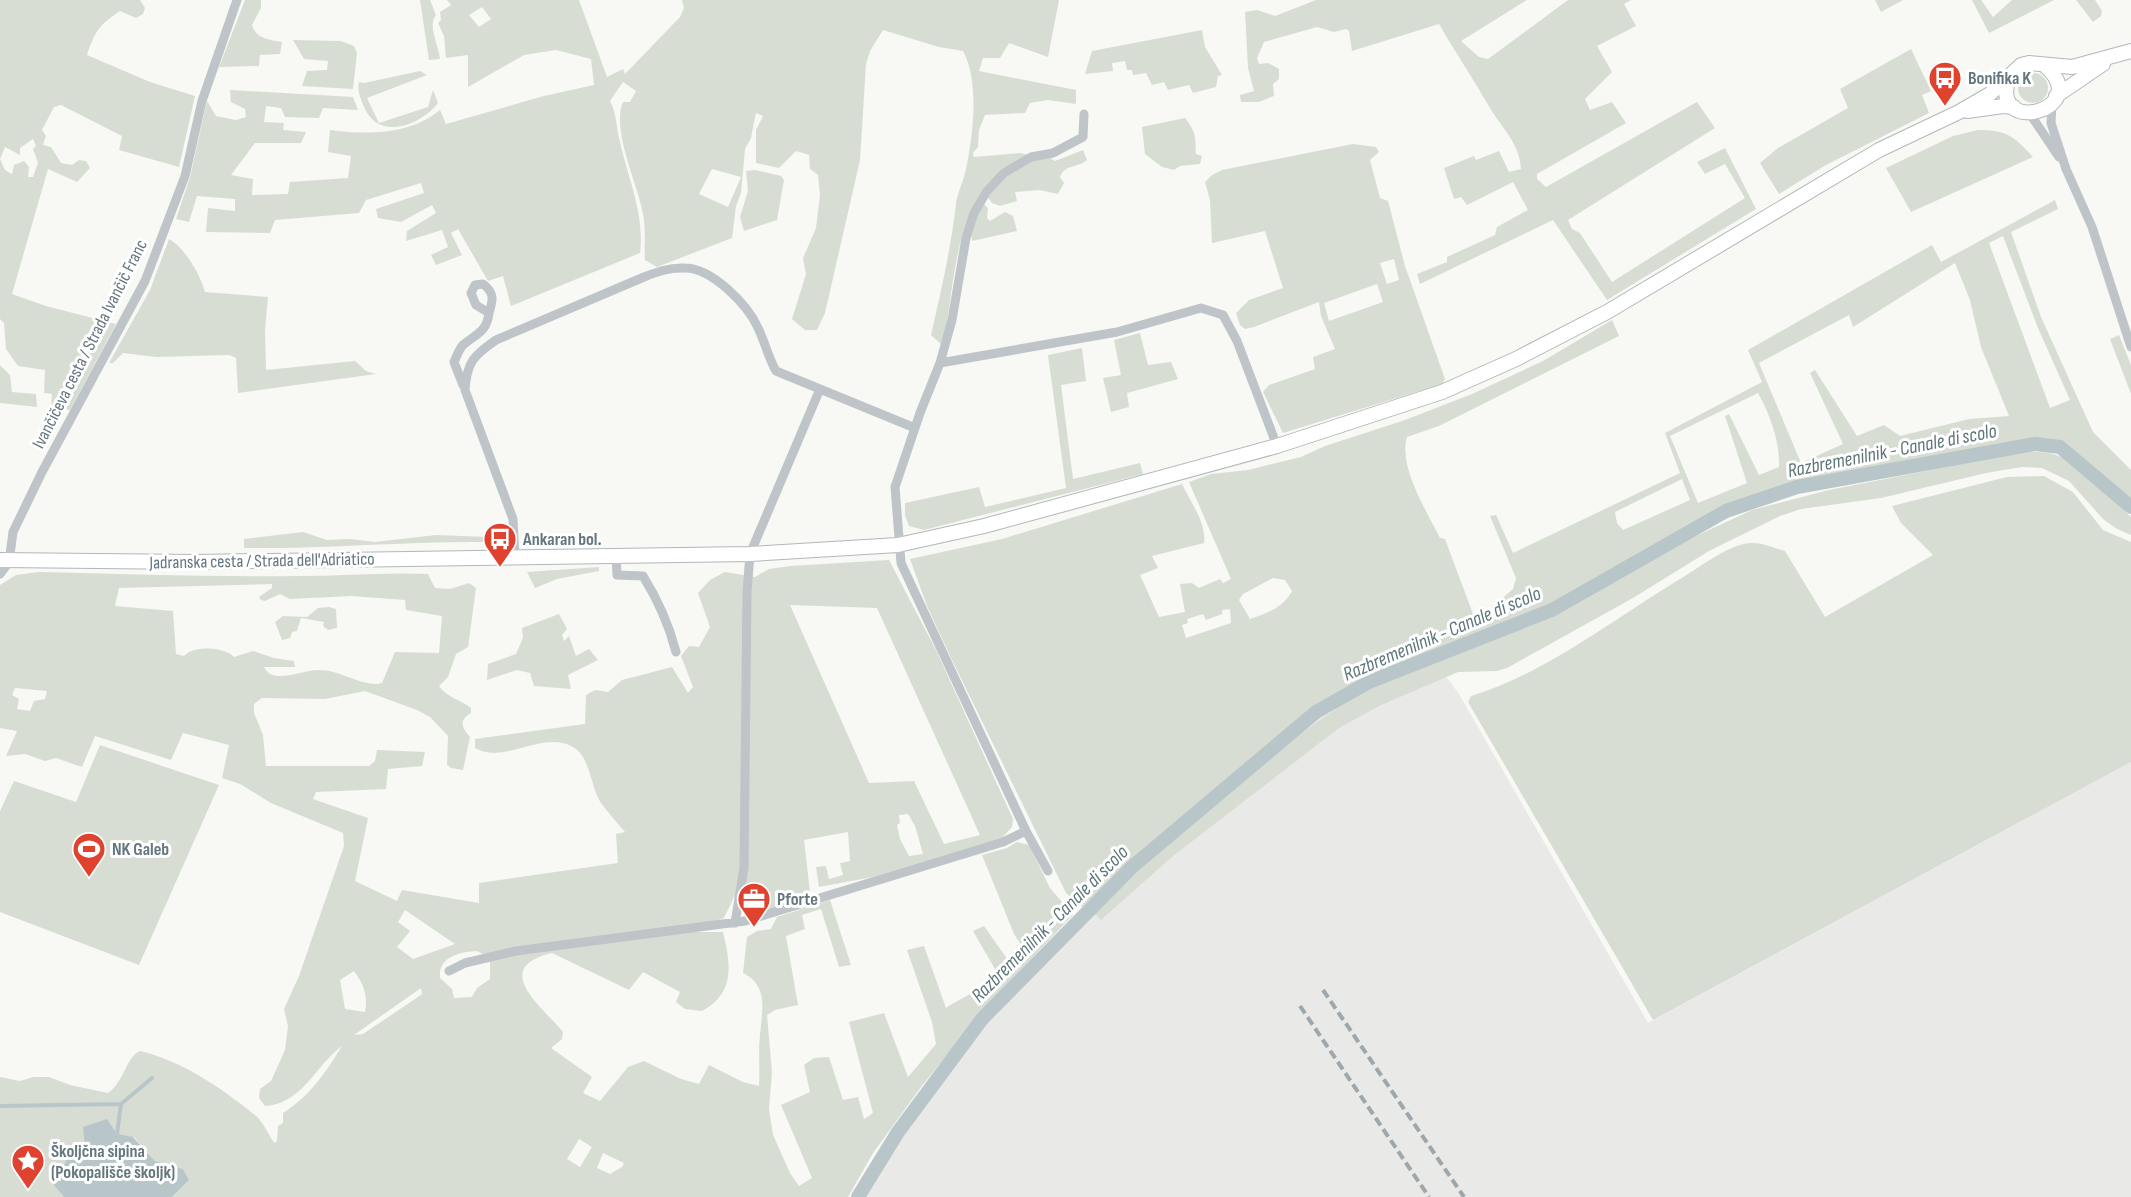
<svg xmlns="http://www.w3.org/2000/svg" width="2131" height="1197" font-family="'Sofia Sans Condensed',sans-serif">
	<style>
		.built { fill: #e9e9e8 }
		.green { fill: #d8ddd4; fill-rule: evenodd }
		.water { fill: #b8c6c9 }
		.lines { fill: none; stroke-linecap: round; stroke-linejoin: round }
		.stream { stroke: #b8c6c9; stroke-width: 4 }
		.canal { stroke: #b8c6c9; stroke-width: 14 }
		.secondary-casing { stroke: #b1b8bb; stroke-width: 16 }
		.minor { stroke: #bec4c7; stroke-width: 9 }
		.secondary { stroke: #fff; stroke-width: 14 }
		.rail { stroke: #9ea7ab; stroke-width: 4; stroke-dasharray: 9 4.5; stroke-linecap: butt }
		.labels { text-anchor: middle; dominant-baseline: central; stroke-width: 6; stroke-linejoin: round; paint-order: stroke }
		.poi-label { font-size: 18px; font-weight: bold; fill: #64777f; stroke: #fff; text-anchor: start }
		.street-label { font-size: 18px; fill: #64777f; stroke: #fff }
		.water-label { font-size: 20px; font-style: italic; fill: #5e767a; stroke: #fff }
	</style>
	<rect width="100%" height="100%" fill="#f8f8f5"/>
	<path class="built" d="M 1432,657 L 1459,694 L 1648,1023 L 2131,762 L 2131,1197 L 858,1197 L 898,1132 L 982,1019 L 1132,867 L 1316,712 L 1369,682 Z"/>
	<path class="green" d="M 0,0 L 140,0 L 145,8 L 143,14 L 136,18 L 120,11 C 99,25 95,31 87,55 L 150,82 L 195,96 L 179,167 L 119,150 L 122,136 L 61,105 L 54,107 L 42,130 L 46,136 L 43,145 L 51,147 L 61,163 L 72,165 L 79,160 L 86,161 L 90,168 L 77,182 L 48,169 L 12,294 L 46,306 L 116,324 L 70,410 L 51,408 L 52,394 L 44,393 L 45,370 L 18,366 L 6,349 L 4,323 L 0,319 ZM 33,139 L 36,146 L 33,149 L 38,163 L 33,177 L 28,177 L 29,167 L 24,161 L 14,165 L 12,174 L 5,170 L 0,159 L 5,147 L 20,155 L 20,148 Z
		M 245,0 L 261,0 L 261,8 L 252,25 C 256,39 270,40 282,42 L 280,54 L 260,55 L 259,66 L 219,67 Z
		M 420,0 L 430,0 L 436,15 C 427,26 439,45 440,59 L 429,60 Z
		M 447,0 L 579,0 L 607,77 L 623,69 L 625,74 L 680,17 L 684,8 L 682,0 L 1059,0 L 1048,57 L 1009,43 L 1000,58 L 983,58 L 979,71 L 1076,90 L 1076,104 L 1048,100 L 1030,103 L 1025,113 L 985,115 L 979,130 L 978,147 L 973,153 L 974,157 L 1020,153 L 1029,155 C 951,190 957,275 943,346 L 931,335 C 941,291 951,248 956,204 C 957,193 963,183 965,173 C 973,139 980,82 963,51 L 939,47 L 883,30 L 870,51 L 866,64 L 860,160 L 825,313 L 817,330 L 805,330 L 792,319 L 806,274 L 803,258 L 816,228 L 820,195 L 818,175 L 810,169 L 809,155 L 796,151 L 779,168 L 756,163 L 756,130 L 763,116 L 756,113 L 751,138 L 745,149 L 741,193 L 736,206 L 732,238 L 657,267 L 645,260 C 644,245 646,229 643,214 C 638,184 611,130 623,102 L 630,102 L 636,91 L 623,82 L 610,101 C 617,114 616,128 620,142 C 628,178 645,215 640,253 L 511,306 L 503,276 L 488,281 L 458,229 L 451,233 L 462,255 L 436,265 L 431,255 L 448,247 L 442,230 L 406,241 L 407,231 L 436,213 L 432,205 L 401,222 L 378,218 L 376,209 L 424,193 L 421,183 L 366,200 L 359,213 L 275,220 L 270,233 L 206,232 L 208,208 L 235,211 L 235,199 L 197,196 L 189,222 L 176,219 L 190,177 L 207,101 L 216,116 L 236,120 L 246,117 L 245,109 L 231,102 L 230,90 L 353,97 L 358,110 L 323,108 L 319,118 L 285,117 L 281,108 L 266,106 L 264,122 L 284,123 L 283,130 L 306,132 L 301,143 L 255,143 L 231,175 L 253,179 L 252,195 L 288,194 L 290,182 L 348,178 L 351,156 L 328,152 L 330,130 C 367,135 410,135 440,110 L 446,124 L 544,96 L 594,85 L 591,59 L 556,50 L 524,55 L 468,87 L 468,55 L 446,58 L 444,36 L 438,23 L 441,20 L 440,12 L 451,5 ZM 482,7 L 491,19 L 479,27 L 469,15 ZM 712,169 L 741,177 L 728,207 L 699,194 Z
		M 1316,0 L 1527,0 L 1461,41 L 1479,57 L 1488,59 L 1568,0 L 1631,0 L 1624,4 L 1636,26 L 1597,46 L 1612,72 L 1585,99 L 1590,110 L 1612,102 L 1626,123 L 1537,174 L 1537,179 L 1546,187 L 1697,102 L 1715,128 L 1568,220 L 1572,229 L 1580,233 L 1612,282 L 1745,198 L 1725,164 L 1705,174 L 1697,162 L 1725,148 L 1756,209 L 1607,300 L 1553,220 L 1420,284 L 1417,274 L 1447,262 L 1447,257 L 1495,235 L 1497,227 L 1528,210 L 1513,182 L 1467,205 L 1461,197 L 1454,199 L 1444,168 L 1474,156 L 1476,160 L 1499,151 L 1509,172 L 1521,169 C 1520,144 1502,128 1490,108 C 1474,80 1455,52 1439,24 L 1352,51 L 1349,31 L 1346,29 L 1334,32 L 1317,27 L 1264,42 L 1257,58 L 1259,64 L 1268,63 L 1279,69 L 1279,79 L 1273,84 L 1274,96 L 1259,102 L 1241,102 L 1240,95 L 1254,91 L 1248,68 L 1245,12 L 1257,10 L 1275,16 Z
		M 1875,0 L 1903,0 L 1881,12 Z
		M 1972,0 L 1981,0 L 1993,17 L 2012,0 L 2054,0 L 1989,33 Z
		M 2076,0 L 2095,0 L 2102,11 L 2101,16 L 2093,22 Z
		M 1202,30 L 1205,47 L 1222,75 L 1218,76 L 1216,87 L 1193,93 L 1189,85 L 1168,90 L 1164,82 L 1152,85 L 1146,73 L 1133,75 L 1132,70 L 1127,70 L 1125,61 L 1112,63 L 1113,71 L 1085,74 L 1092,51 Z
		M 293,40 L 341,41 L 354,46 L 357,53 L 353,89 L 302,86 L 307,71 L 327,70 L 328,61 L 304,59 Z
		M 1911,49 L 1931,91 L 1922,95 L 1929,113 L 1826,165 L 1779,194 L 1760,163 L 1778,148 L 1848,108 L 1840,89 Z
		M 420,71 L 427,75 L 367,98 L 379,123 L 428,107 L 433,90 L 438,103 C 421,125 380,141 365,109 C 361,100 357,91 359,82 L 364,83 Z
		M2018 88a15 15 0 1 1 30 0a15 15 0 1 1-30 0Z
		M 1185,118 C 1197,134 1195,136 1196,154 L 1202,156 L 1200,164 L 1180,166 L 1174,170 L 1162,167 L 1145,154 L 1142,127 Z
		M 1978,130 C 2007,130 2014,136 2033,157 L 1911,212 L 1886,168 L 1953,136 Z
		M 1353,144 L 1376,147 L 1379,152 L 1370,160 L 1380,198 L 1388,201 L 1405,266 L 1445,379 L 1442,384 L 1283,433 L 1263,392 L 1269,385 L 1315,369 L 1313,357 L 1335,349 L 1321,316 L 1319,302 L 1254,327 L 1245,329 L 1240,325 L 1236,313 L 1249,300 L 1283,288 L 1265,231 L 1212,243 L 1210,200 L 1205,182 L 1212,175 L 1222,170 ZM 1394,259 L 1399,280 L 1387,284 L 1380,263 ZM 1377,284 L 1383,302 L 1329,321 L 1324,303 Z
		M 1083,150 L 1087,160 C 1078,168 1065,164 1060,177 L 1064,183 L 1058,194 L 1040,190 L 1015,192 L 1017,201 L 1000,206 L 992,203 L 987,196 C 1004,176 1021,163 1047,156 L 1055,161 Z
		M 755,170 L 781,176 L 784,180 L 777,220 L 744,231 L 740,217 L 748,191 L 746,171 Z
		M 2055,200 L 2058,209 L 2011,232 L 2041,317 L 2093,432 L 2131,470 L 2131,503 C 2109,482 2082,450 2052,442 C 2019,434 1980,449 1948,455 C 1872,470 1789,478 1717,510 L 1548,608 L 1366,678 L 1318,706 L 1175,823 L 1082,907 L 1066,893 L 952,660 L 927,606 L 910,559 L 1002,539 L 1182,484 C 1190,501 1207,524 1204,543 L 1152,556 L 1158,568 L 1140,575 L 1159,617 L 1185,612 L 1180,584 L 1192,583 L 1199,588 L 1220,579 L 1223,583 L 1231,579 L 1189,482 L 1211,474 L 1248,470 L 1301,457 L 1325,446 L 1405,420 L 1472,394 L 1543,361 L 1612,320 L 1619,336 L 1439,426 L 1407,437 C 1398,466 1427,512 1440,538 L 1445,539 L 1473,614 L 1488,611 L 1513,589 L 1516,578 L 1490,516 L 1496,515 L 1513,553 L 1680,473 L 1665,433 L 1762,382 L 1748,350 L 1932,245 L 1941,262 ZM 2003,236 L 2038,328 L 2070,400 L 2050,408 L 1989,243 ZM 1955,263 L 1970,300 L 1981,347 L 2009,416 L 1969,419 L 1900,436 L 1884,425 L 1857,436 L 1815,370 L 1810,373 L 1843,444 L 1801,463 L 1759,363 L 1849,315 L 1853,327 ZM 1758,393 C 1770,415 1780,441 1779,467 L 1759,475 L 1729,414 L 1725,416 L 1747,483 L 1698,503 L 1670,436 ZM 1682,479 L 1690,500 L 1623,530 L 1617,523 L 1615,512 ZM 1273,578 L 1285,580 L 1292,591 C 1283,608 1267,613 1250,619 L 1239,600 L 1243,594 ZM 1222,610 L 1230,609 L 1231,623 L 1186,638 L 1182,625 L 1188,623 L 1187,619 L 1203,614 L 1206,620 L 1222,614 Z
		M 983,203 L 988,208 L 987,218 L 990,221 L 1005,212 L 1013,216 L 1017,231 L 972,241 L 971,230 Z
		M 169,239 C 185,248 200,274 205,292 L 268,297 L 265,330 L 266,370 L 355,361 L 366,371 L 376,374 L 238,393 L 236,358 L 229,355 L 156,357 L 123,353 L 113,363 L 109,363 L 150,290 Z
		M 1140,333 L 1148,365 L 1171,362 L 1178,379 L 1127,393 L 1129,407 L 1111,412 L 1103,378 L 1121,375 L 1114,340 Z
		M 2119,335 L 2131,365 L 2131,394 L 2110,339 Z
		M 1082,348 L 1086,381 L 1061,385 L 1073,479 L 1140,463 L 1143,474 L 924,530 L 909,526 L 905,516 L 905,503 L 979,487 L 985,507 L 1066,488 L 1048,355 Z
		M 0,365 L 10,375 L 12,392 L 36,394 L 37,407 L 0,403 Z
		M 2022,452 C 2035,452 2051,451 2063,458 C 2089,470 2111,498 2131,517 L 2131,535 L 2117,529 L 2103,519 L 2069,481 L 2042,468 L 2022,467 L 1986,473 L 1881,498 L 1801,509 L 1780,516 L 1709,551 L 1633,598 L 1507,668 L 1497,671 L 1458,672 L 1379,706 L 1339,728 L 1173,856 L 1101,920 L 1094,913 L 1137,870 L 1304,731 L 1361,692 L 1555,616 L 1681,543 L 1752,510 L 1829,490 Z
		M 2044,476 L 2073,492 L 2103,530 L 2131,542 L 2131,762 L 1653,1020 L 1468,702 L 1471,696 C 1551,671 1614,618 1685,576 C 1703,565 1728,545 1750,543 C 1761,542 1775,548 1785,551 L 1825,617 L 1933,555 L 1901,523 L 1892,506 L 2007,477 Z
		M 303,532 L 327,540 L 350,539 L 375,542 L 436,535 L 488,537 L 488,542 C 407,541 326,549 244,548 L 244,539 Z
		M 889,560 L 936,650 L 1013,819 L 1012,827 L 1002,838 L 873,877 L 819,887 L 816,867 L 826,866 L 829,879 L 843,875 L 840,863 L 850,861 L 848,832 L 804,840 L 810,892 L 807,897 L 756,913 L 745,913 L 741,909 L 742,898 L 734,897 L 724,918 L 679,932 L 723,932 C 731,965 735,993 702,1011 L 685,1009 L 676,1002 L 680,992 L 643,972 L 629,990 L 552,953 C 488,968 545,1009 563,1032 L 562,1039 L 551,1048 L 592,1077 L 583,1093 L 600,1101 L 628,1067 L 644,1061 L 681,1079 L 699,1084 L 709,1065 L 743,1082 L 759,1086 C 760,1069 758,1052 760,1035 C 762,1010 769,986 743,973 L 747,937 L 757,931 L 771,929 L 777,917 L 830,900 L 851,965 L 839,967 L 821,909 L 802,915 L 805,929 L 786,936 L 798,1005 L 775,1010 L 767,1015 L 772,1072 L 769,1109 L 773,1135 L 790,1173 L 799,1186 L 812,1178 L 781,1105 L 810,1092 L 804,1065 L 814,1058 L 829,1057 L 843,1100 L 858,1097 L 864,1119 L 873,1113 L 849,1022 L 884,1013 L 908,1077 L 936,1044 L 932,1022 L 907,950 L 924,946 L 946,1008 C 961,997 991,988 995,969 L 973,931 L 984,926 L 1008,960 L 1024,949 L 1014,934 L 982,855 L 1007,848 L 1017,842 L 1029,845 L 1050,888 L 1073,915 L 990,1002 L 921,1087 L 873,1153 L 848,1197 L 172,1197 L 189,1180 L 183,1169 L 155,1161 L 134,1137 L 85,1149 L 55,1185 L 64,1197 L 0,1197 L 0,1077 L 20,1081 L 33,1077 L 49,1077 L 70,1085 L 108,1093 C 125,1081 125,1058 140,1051 C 182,1061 222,1088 256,1116 C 263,1122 269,1135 274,1143 L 277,1141 L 278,1126 L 283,1123 L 283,1113 C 309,1097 326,1072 342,1046 C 316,1065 302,1104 265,1106 L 259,1098 L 260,1089 L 271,1081 L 285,1050 L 288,1026 L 284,1009 L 299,976 L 344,846 L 343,833 L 271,803 L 240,784 L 222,778 L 229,745 L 183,733 L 171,760 L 95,736 L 82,767 L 56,758 L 45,761 L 25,754 L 6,756 L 17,731 L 0,728 L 0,585 L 16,575 L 38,572 C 125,574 212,577 299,576 C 342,576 385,572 428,574 L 435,588 L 450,589 L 469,583 L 476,588 L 468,647 L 456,654 L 448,677 L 439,686 C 447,698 460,699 471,708 L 471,713 C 459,720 461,727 470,737 L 463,770 L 451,768 L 447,765 L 448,736 L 430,717 L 417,710 L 365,691 L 325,699 L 262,698 L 254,704 L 254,713 L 263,735 L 266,766 L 369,766 L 375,761 L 377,750 L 425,752 L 422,766 L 388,769 L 386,789 L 316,792 L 313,799 L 368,818 L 355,881 L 397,901 L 402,890 L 479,903 L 479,883 L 618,863 L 616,834 L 625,832 C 617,822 608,813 601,803 C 590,787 591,755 571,746 C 540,731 504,765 475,748 L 475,739 L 585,724 L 586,695 L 595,690 L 608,692 L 622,680 L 672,667 L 688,693 L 693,687 L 681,656 L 689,646 L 699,647 L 710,627 L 698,593 L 710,580 L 725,572 L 755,577 L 769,569 L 790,566 ZM 272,584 L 272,588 L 259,597 L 261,600 L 265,601 L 280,594 L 290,599 L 351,596 L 405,600 L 406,610 L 442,616 L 439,653 L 395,652 L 382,683 C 364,688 341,670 320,670 C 303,669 272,686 264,667 L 295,667 L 294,661 L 274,658 L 253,651 L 234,657 C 225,647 194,645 184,656 L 176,654 L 173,611 L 115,606 L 119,588 ZM 790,605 L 877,608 L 980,835 L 944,844 L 914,781 L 869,783 ZM 15,688 L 46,691 L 47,691 L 45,699 L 34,701 L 30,711 L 17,709 L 19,699 L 12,695 ZM 908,814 L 915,826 L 923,854 L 909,856 L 900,839 L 897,825 L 900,823 L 899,815 ZM 405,910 L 455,944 L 413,959 L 397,947 L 410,931 L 398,922 ZM 477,951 L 490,958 L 490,979 L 477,988 L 472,997 L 454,998 L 452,989 L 440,978 C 438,957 459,952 477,951 ZM 354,971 C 364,984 368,997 365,1012 L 345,1009 L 340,980 ZM 421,988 L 422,994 L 415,999 L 363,1034 L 354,1035 ZM 579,1139 L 592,1147 L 580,1167 L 567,1159 ZM 603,1153 L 624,1163 L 622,1167 L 610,1174 L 597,1168 Z
		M 599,567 L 599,571 L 557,579 L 535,588 L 527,572 Z
		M 329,607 L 336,609 L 337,628 L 328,630 L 323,626 L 324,622 L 301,618 L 297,631 L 292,632 L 290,638 L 282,640 L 275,622 L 283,616 L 307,617 L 318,608 Z
		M 559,614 L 567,629 L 562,635 L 564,641 L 569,636 L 576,656 L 589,649 L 598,660 L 568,675 L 571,689 L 534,686 L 530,673 L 517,670 L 487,680 L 488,664 L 516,654 L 523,638 L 522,628 Z
		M 100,745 L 219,785 L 139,965 L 0,912 L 0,811 L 14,781 L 76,802 Z"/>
	<path class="water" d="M 107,1119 L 117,1134 L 133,1137 L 155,1161 L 183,1169 L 189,1180 L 172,1197 L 64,1197 L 54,1185 L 69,1155 L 85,1148 L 83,1127 Z"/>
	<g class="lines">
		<path class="stream" d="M 0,1106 L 121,1104 L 152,1078
			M 117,1134 L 121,1104"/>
		<path class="canal" d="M 858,1197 L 898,1132 L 982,1019 L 1132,867 L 1316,712 L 1369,682 L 1552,610 L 1726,511 L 1797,487 L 2035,444 L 2060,447 L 2131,507"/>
		<g class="secondary-casing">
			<path id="secondary" d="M 2009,77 C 1988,139 2096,109 2045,66
				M 2056,96 L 2103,64
				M 1967,111 L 2003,106 L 2014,107
				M 0,560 L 195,562 L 750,554 L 898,545 L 984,526 L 1277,446 L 1442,392 L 1516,359 L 1607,312 L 1879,150 L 1959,112 L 1990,94 L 2021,65 L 2029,63 L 2072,67 L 2131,51"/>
		</g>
		<path class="minor" d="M 2052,104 L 2051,123 L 2066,169 L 2092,227 L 2131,347
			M 2030,114 L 2059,157
			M 940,363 L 1117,332 L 1201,308 L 1223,315 L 1237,341 L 1277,446
			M 463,385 L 454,362 C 457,356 459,349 463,345 C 476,334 487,332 489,313 L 476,305 L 471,293 L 475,285 L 483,284 C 495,293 493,300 489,313
			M 616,556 L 617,575 L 643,576 C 658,600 669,625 676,652
			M 515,558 L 513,519 L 465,390 C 467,362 473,356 496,340 L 644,277 C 657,272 670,267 685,268 C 712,268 748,305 758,328 C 765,342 768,357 776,371 L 915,428
			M 0,574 L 9,562 L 13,532 L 42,472 L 145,281 L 185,176 L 202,101 L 237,0
			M 1048,871 L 1026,831 L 901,563 L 895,487 L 920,413 L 940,363 L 952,320 L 966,238 L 974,213 L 987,191 L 1004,173 L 1031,157 L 1053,153 L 1083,137 L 1084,114
			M 735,923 L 744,868 L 747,592 L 750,554 L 820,389
			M 449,971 L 465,963 L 516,951 L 745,921 L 1003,842 L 1026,831"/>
		<use href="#secondary" class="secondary"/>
		<path class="rail" d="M 1323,990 L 1464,1197
			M 1300,1006 L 1429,1197"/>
	</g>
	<defs>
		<g id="bus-pin" transform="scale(1.725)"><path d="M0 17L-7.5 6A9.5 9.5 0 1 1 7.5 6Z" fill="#df422e" stroke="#fff"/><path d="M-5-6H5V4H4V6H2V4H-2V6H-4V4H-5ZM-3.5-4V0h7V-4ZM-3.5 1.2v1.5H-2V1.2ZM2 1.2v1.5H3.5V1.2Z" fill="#fff"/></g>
		<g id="stadium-pin" transform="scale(1.725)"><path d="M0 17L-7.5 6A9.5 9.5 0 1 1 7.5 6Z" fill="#df422e" stroke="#fff"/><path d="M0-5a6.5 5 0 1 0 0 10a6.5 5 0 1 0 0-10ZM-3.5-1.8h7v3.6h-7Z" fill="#fff"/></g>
		<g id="office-pin" transform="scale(1.725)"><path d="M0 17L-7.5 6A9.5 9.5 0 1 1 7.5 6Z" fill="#df422e" stroke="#fff"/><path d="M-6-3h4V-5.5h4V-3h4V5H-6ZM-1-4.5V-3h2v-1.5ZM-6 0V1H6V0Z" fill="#fff"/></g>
		<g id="sight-pin" transform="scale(1.725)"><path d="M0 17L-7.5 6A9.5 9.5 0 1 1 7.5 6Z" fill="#df422e" stroke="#fff"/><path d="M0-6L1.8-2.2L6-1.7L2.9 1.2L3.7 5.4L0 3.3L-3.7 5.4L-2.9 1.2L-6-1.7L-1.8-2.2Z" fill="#fff"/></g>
	</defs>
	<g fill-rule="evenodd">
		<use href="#bus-pin" x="1945" y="78"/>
		<use href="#bus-pin" x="500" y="539"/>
		<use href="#stadium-pin" x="89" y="849"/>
		<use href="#office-pin" x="754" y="899"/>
		<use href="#sight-pin" x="28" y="1161"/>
	</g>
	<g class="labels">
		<g class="poi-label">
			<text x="1968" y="78">Bonifika K</text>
			<text x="523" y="539">Ankaran bol.</text>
			<text x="112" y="849">NK Galeb</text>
			<text x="777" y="899">Pforte</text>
			<text x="51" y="1151">Školjčna sipina<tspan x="51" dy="21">(Pokopališče školjk)</tspan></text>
		</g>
		<g class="street-label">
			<text transform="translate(90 344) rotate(-63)">Ivančičeva cesta / Strada Ivančič Franc</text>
			<text transform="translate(262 561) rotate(-1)">Jadranska cesta / Strada dell'Adriatico</text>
		</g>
		<g class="water-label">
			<text transform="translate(1892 451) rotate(-11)">Razbremenilnik - Canale di scolo</text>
			<text transform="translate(1442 634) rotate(-23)">Razbremenilnik - Canale di scolo</text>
			<text transform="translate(1050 924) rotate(-45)">Razbremenilnik - Canale di scolo</text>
		</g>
	</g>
</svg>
